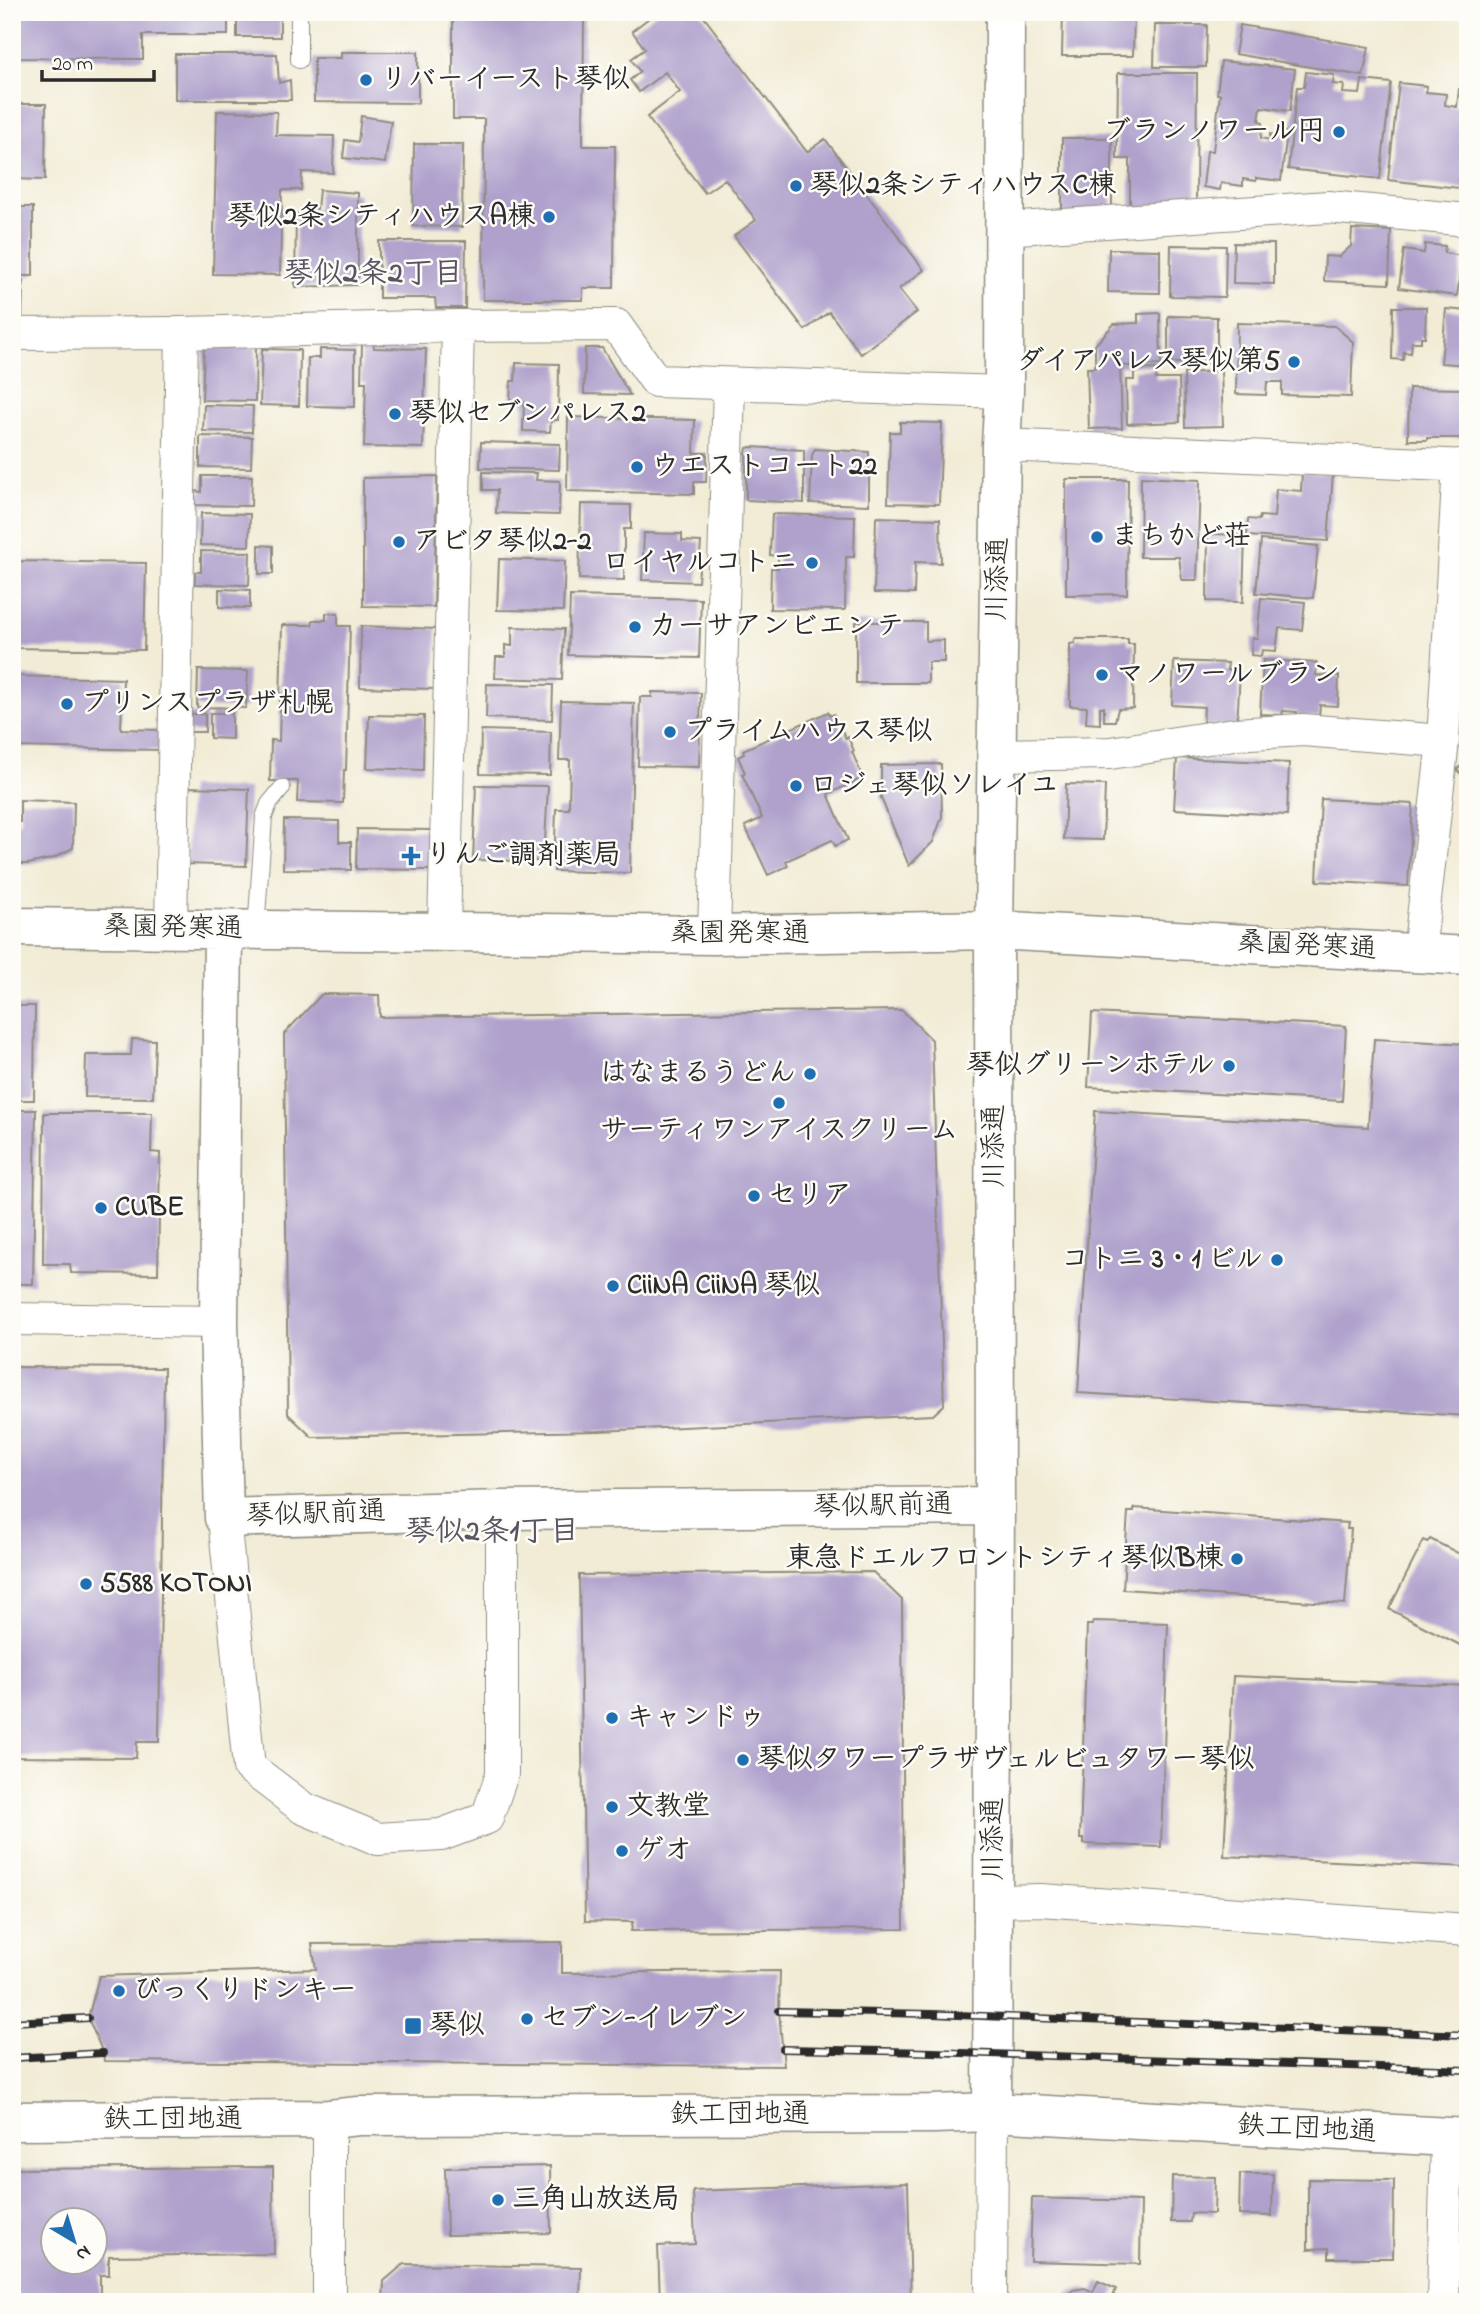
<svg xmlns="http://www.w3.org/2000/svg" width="1480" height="2314" font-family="'Indie Flower','Klee One',sans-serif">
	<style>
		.building { fill: #afa1cc; fill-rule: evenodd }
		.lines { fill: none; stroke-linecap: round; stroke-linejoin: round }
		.lane-casing { stroke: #8e8c80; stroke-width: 18 }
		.street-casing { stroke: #8e8c80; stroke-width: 34 }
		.secondary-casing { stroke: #8e8c80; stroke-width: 41 }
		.lane { stroke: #fff; stroke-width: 16 }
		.street { stroke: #fff; stroke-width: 32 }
		.secondary { stroke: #fff; stroke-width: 38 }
		.rail-casing { stroke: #2b2b2b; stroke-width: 8 }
		.rail { stroke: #fdfcf7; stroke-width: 5; stroke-dasharray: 16; stroke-linecap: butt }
		.poi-dot { fill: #1f6fb2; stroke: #fdfcf7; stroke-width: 2.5 }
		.labels { text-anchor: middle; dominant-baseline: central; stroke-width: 5; stroke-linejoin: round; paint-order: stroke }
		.poi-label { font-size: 28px; font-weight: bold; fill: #2b2b2b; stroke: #fdfcf7; text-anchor: start }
		.street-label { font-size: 28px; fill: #2b2b2b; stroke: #fdfcf7 }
		.neighbourhood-label { font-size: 30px; font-weight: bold; fill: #595463; stroke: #fdfcf7 }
	</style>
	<rect width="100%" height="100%" fill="#fdfcf7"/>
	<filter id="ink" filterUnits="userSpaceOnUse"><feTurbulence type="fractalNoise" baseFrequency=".0143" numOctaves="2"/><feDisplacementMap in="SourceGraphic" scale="14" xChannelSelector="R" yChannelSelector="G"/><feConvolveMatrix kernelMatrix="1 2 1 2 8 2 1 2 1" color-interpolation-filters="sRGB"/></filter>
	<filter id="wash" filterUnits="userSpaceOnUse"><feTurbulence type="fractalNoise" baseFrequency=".00686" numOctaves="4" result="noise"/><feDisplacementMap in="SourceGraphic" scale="28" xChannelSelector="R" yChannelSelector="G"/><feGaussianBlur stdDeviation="1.57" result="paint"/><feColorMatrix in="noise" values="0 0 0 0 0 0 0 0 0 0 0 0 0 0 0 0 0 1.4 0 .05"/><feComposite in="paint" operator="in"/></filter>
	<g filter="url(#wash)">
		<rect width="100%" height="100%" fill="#f2ecd6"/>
		<g id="blocks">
			<path class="building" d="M 12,12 L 228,12 L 228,35 L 143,35 L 143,59 L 12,58 Z
				M 237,12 L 280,12 L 280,37 L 237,37 Z
				M 453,12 L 584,12 L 583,146 L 615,146 L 614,288 L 583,288 L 583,300 L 483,300 L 484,119 L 453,119 Z
				M 657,12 L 700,12 L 807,152 L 825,139 L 924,270 L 899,289 L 917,312 L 861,354 L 829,312 L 805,330 L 734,236 L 756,220 L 725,179 L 705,193 L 647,117 L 680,92 L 665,72 L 639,92 L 630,80 L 640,72 L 631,59 L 645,49 L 632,31 Z
				M 1063,12 L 1134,12 L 1133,56 L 1062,56 Z
				M 1155,25 L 1207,25 L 1206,67 L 1154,67 Z
				M 1240,25 L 1369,47 L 1363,76 L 1235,54 Z
				M 341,52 L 418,52 L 418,103 L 314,102 L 314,58 L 341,58 Z
				M 175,54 L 277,54 L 279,83 L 290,80 L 291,100 L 175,100 Z
				M 1221,61 L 1295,69 L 1290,111 L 1261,107 L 1259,121 L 1263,122 L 1261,138 L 1270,140 L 1270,134 L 1278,136 L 1279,131 L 1287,132 L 1281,181 L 1256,178 L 1256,181 L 1243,179 L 1243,186 L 1221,183 L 1220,190 L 1203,187 L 1207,151 L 1213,151 L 1220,94 L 1217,94 Z
				M 12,63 L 18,63 L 16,102 L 12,102 Z
				M 1306,72 L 1334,75 L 1333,84 L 1344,85 L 1343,93 L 1360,94 L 1362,80 L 1391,83 L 1380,179 L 1288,169 L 1297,87 L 1304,87 Z
				M 1118,73 L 1197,73 L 1196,207 L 1130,208 L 1130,159 L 1117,159 Z
				M 1399,83 L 1427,86 L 1426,92 L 1446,94 L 1445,105 L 1457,107 L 1459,89 L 1468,90 L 1468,189 L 1388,180 Z
				M 12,104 L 46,104 L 45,180 L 12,179 Z
				M 217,111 L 277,112 L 276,135 L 334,136 L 333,173 L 302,172 L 301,190 L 282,190 L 280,275 L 213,274 Z
				M 361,116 L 391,121 L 385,163 L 343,158 L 345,140 L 358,142 Z
				M 1062,138 L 1112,138 L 1112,214 L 1062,214 Z
				M 414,144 L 463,144 L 462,227 L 413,226 Z
				M 319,190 L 358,193 L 358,285 L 295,287 L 296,213 L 317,209 Z
				M 12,207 L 33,207 L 33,276 L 12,276 Z
				M 1352,229 L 1391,231 L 1389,284 L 1324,281 L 1325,256 L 1339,257 L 1351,246 Z
				M 379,241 L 466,241 L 465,308 L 436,308 L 435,298 L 379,298 Z
				M 1234,243 L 1274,244 L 1274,284 L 1233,283 Z
				M 1425,244 L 1445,246 L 1444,253 L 1462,256 L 1457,296 L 1399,288 L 1404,250 L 1424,253 Z
				M 1171,245 L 1226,246 L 1225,297 L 1170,296 Z
				M 1109,249 L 1160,250 L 1160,293 L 1108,292 Z
				M 12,280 L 23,281 L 22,323 L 12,323 Z
				M 1393,307 L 1426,307 L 1425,337 L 1421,337 L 1421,342 L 1412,342 L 1411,353 L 1404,352 L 1403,360 L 1392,359 Z
				M 1446,309 L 1468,311 L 1468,365 L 1441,363 Z
				M 1160,313 L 1161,365 L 1120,366 L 1122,428 L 1089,429 L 1087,368 L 1095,368 L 1095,345 L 1114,324 L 1138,323 L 1138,314 Z
				M 1168,316 L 1217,317 L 1217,363 L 1168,363 Z
				M 1237,323 L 1335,326 L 1353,342 L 1351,397 L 1282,395 L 1282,382 L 1267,382 L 1266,395 L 1236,394 Z
				M 362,344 L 373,344 L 374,348 L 426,349 L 423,448 L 364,447 L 366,382 L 361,382 Z
				M 204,346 L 256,347 L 255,401 L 202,400 Z
				M 585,348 L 602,348 L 630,395 L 584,394 Z
				M 262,349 L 300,350 L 299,406 L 260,405 Z
				M 320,349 L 355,350 L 355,407 L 307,406 L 308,358 L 320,358 Z
				M 516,363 L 559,364 L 558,420 L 551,420 L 550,432 L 523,431 L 524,402 L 510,401 L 511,381 L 515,381 Z
				M 1156,369 L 1156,379 L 1179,379 L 1180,422 L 1127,424 L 1126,380 L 1134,380 L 1134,370 Z
				M 1221,371 L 1223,426 L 1185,427 L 1184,373 Z
				M 1409,388 L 1465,389 L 1465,438 L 1427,438 L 1427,440 L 1408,440 Z
				M 204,405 L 253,406 L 252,432 L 203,431 Z
				M 568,417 L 695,420 L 694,453 L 707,453 L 706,482 L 694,482 L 694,494 L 567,491 Z
				M 900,422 L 942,423 L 939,504 L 888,503 L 890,432 L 900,432 Z
				M 200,436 L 252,437 L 251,468 L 200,467 Z
				M 481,442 L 560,444 L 559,470 L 480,468 Z
				M 751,447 L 804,450 L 804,503 L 746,500 L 746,453 L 747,448 Z
				M 815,449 L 869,452 L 869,505 L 810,503 L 812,455 Z
				M 483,472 L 537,473 L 536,480 L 560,481 L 559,515 L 496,513 L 497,490 L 483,490 Z
				M 1302,472 L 1333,473 L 1328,541 L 1247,536 L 1248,519 L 1259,520 L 1260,516 L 1274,517 L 1276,489 L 1301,491 Z
				M 202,476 L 252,476 L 251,506 L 195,505 L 195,491 L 202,492 Z
				M 437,476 L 434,607 L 363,606 L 363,478 Z
				M 1141,477 L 1200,480 L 1197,580 L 1182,580 L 1179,557 L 1140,557 Z
				M 1066,479 L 1128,479 L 1127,594 L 1066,595 Z
				M 581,504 L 631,505 L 631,529 L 624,529 L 624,580 L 579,579 Z
				M 201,513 L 250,514 L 249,546 L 200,545 Z
				M 772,514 L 855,516 L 854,557 L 846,557 L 845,610 L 770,609 L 771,568 L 778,568 L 778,556 L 770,555 Z
				M 876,517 L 940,519 L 941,563 L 915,562 L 914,594 L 874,593 Z
				M 644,533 L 682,534 L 682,541 L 701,542 L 698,582 L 642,580 Z
				M 1208,534 L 1245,535 L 1243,602 L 1207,601 Z
				M 1261,540 L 1318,546 L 1313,598 L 1256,593 Z
				M 259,545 L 273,546 L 273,574 L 259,574 Z
				M 201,551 L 250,552 L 249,585 L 195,584 L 195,572 L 201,572 Z
				M 499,559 L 565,561 L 563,611 L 497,610 Z
				M 12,561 L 146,563 L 144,650 L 12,648 Z
				M 219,589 L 250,590 L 250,608 L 219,607 Z
				M 570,596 L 701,599 L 699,658 L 568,655 Z
				M 1261,598 L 1305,602 L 1302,630 L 1279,628 L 1276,651 L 1262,650 L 1261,656 L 1251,655 L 1252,638 L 1257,638 Z
				M 326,613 L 338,614 L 338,626 L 350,626 L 346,770 L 344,770 L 343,803 L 297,802 L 298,781 L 270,781 L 271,740 L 279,741 L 282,625 L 312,625 L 313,620 L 326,620 Z
				M 856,622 L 926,622 L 926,641 L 944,640 L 944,662 L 928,662 L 928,683 L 856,683 Z
				M 361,626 L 437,629 L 435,689 L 360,687 Z
				M 512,627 L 564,629 L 562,680 L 495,678 L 496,657 L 505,657 L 505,645 L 512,646 Z
				M 1075,639 L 1128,639 L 1128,644 L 1134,644 L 1133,708 L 1118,709 L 1115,721 L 1104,721 L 1104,707 L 1100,707 L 1100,724 L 1086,723 L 1087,707 L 1070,706 L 1070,644 L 1075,643 Z
				M 1263,660 L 1317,663 L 1316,675 L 1339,676 L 1338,706 L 1320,705 L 1319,717 L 1297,716 L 1297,712 L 1283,711 L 1282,715 L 1260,714 Z
				M 1174,661 L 1228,663 L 1227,670 L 1240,671 L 1237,726 L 1203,725 L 1204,707 L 1172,705 Z
				M 198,670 L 248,671 L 246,708 L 197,707 Z
				M 12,676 L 123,679 L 121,729 L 161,730 L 160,750 L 12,747 Z
				M 487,684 L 553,685 L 552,720 L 486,718 Z
				M 652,692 L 701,693 L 699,767 L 638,766 L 640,697 L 652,697 Z
				M 561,701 L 634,703 L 630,873 L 554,871 L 556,809 L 569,809 L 570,760 L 559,760 Z
				M 828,712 L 830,716 L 834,714 L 846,739 L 848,737 L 854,751 L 852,752 L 863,778 L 828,794 L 848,840 L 835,846 L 832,840 L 786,861 L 788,866 L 768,875 L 745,826 L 762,818 L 742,774 L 745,773 L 738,757 L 744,754 L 743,750 Z
				M 210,713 L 232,713 L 232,739 L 210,738 Z
				M 188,714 L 205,714 L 205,732 L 188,732 Z
				M 369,715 L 424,716 L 423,770 L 367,768 Z
				M 481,730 L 551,732 L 550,775 L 480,774 Z
				M 1177,758 L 1289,763 L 1287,815 L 1174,809 Z
				M 1468,758 L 1468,781 L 1457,770 Z
				M 941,764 L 942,817 L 933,842 L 909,866 L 881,798 L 881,765 Z
				M 1066,784 L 1105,785 L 1103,840 L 1064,839 Z
				M 476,785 L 548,786 L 544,861 L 473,860 Z
				M 189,787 L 249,789 L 246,866 L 187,864 Z
				M 1321,799 L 1413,804 L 1408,886 L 1317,881 Z
				M 20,800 L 74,802 L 73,848 L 54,858 L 28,864 L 12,864 L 12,822 L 20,822 Z
				M 284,820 L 339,821 L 339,842 L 351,842 L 351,870 L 283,869 Z
				M 357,829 L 431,830 L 430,870 L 356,869 Z
				M 322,994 L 379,995 L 380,1017 L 902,1010 L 932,1040 L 944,1405 L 933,1415 L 599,1431 L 312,1437 L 288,1414 L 284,1034 Z
				M 12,1006 L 35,1006 L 34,1100 L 12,1100 Z
				M 1092,1013 L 1346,1026 L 1342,1101 L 1088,1087 Z
				M 132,1039 L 155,1040 L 153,1098 L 85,1097 L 86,1055 L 131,1055 Z
				M 1374,1039 L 1468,1044 L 1468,1416 L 1078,1393 L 1095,1111 L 1368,1127 Z
				M 12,1110 L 36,1110 L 33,1284 L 12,1284 Z
				M 44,1113 L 152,1113 L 151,1152 L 160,1153 L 158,1274 L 71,1273 L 70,1264 L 43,1264 Z
				M 12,1367 L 164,1368 L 159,1742 L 137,1742 L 136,1758 L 12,1757 Z
				M 1134,1508 L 1348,1523 L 1347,1529 L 1351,1529 L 1345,1604 L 1123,1589 L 1128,1512 L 1134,1512 Z
				M 1430,1539 L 1468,1558 L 1468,1649 L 1389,1609 L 1424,1540 L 1428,1542 Z
				M 873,1572 L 902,1600 L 904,1929 L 631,1931 L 633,1922 L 585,1921 L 579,1575 Z
				M 1093,1621 L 1168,1623 L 1161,1847 L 1084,1844 L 1084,1839 L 1080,1839 L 1087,1625 L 1092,1625 Z
				M 1233,1676 L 1468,1686 L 1468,1867 L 1224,1856 Z
				M 562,1942 L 562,1973 L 780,1971 L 779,2011 L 784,2066 L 104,2061 L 103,2053 L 88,2018 L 99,1976 L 316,1969 L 312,1944 Z
				M 550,2166 L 551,2233 L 447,2235 L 445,2168 Z
				M 273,2167 L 274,2254 L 109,2256 L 109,2275 L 100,2275 L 100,2302 L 12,2302 L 12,2169 ZM 52,2220 L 94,2220 L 94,2262 L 52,2262 Z
				M 1240,2174 L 1273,2174 L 1272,2216 L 1239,2215 Z
				M 1172,2176 L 1215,2177 L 1214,2214 L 1191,2213 L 1190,2222 L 1171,2222 Z
				M 1308,2179 L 1394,2180 L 1393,2258 L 1329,2258 L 1329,2248 L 1308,2249 Z
				M 908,2183 L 911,2302 L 660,2302 L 658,2246 L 695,2244 L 693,2191 Z
				M 1032,2198 L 1141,2201 L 1140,2264 L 1030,2261 Z
				M 404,2264 L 581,2267 L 580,2302 L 383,2302 L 384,2281 Z
				M 1098,2281 L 1116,2289 L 1111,2302 L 1056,2302 L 1073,2290 L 1085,2288 L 1093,2292 Z"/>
		</g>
	</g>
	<g filter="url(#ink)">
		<use href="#blocks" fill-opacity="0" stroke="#8e8c80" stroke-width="2"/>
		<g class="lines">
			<g class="lane-casing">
				<path id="lane" d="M 299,12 L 299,60
					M 256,930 L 264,817 L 269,804 L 282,788"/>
			</g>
			<g class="street-casing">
				<path id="street" d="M 1005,229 L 1328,207 L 1468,220
					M 458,326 L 616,325 L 656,381 L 1004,392
					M 12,334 L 182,333 L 458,326 L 444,932
					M 1001,445 L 1468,466
					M 997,755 L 1110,753 L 1234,734 L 1303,730 L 1443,741
					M 171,928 L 182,333
					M 714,935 L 729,384
					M 1419,953 L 1443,741 L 1459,465
					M 12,1319 L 219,1322
					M 224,1518 L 249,1767 L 303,1808 L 378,1839 L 441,1835 L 487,1818 L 502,1774 L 502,1510
					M 994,1901 L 1040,1900 L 1468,1930
					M 329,2302 L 329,2119
					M 991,2302 L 992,2112
					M 1443,2302 L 1447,2138"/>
			</g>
			<g class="secondary-casing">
				<path id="secondary" d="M 12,927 L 714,935 L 994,930 L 1468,956
					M 223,930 L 219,1322 L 224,1518 L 502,1510 L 995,1506
					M 992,2112 L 995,1506 L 994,930 L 1001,445 L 1004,392 L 1005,12
					M 12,2121 L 329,2119 L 359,2116 L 934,2114 L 992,2112 L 1468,2138"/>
			</g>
			<use href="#lane" class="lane"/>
			<use href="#street" class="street"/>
			<use href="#secondary" class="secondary"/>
			<g class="rail-casing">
				<path id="rail" d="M 779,2011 L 933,2014 L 1468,2035
					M 12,2022 L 88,2018
					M 783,2049 L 933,2052 L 1468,2070
					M 12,2058 L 103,2053"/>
			</g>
			<use href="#rail" class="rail"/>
		</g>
	</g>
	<g class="poi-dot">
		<circle cx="366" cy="80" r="7"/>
		<circle cx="1339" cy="132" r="7"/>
		<circle cx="796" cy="186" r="7"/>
		<circle cx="549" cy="217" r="7"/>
		<circle cx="1294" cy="362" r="7"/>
		<circle cx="395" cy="414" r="7"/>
		<circle cx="637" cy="467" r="7"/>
		<circle cx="1097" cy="537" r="7"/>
		<circle cx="399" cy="542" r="7"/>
		<circle cx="812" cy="563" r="7"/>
		<circle cx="635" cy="627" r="7"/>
		<circle cx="1102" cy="675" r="7"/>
		<circle cx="67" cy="704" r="7"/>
		<circle cx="670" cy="732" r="7"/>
		<circle cx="796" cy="786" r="7"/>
		<path d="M407.5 845.5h7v7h7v7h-7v7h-7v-7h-7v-7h7z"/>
		<circle cx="1229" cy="1066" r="7"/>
		<circle cx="810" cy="1074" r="7"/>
		<circle cx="779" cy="1103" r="7"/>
		<circle cx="754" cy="1196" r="7"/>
		<circle cx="101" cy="1208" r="7"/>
		<circle cx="1277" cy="1260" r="7"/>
		<circle cx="613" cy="1286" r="7"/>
		<circle cx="1237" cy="1559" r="7"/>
		<circle cx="86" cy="1584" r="7"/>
		<circle cx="612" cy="1718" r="7"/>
		<circle cx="743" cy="1760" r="7"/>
		<circle cx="612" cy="1807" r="7"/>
		<circle cx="622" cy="1851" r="7"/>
		<circle cx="119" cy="1991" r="7"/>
		<circle cx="527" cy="2019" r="7"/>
		<rect x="404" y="2017" width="18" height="18" rx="3.5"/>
		<circle cx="498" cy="2200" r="7"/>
	</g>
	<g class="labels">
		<g class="poi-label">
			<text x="380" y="80">リバーイースト琴似</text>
			<text x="1325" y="132" text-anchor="end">ブランノワール円</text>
			<text x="810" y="186">琴似2条シティハウスC棟</text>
			<text x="535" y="217" text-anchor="end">琴似2条シティハウスA棟</text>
			<text x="1280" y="362" text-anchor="end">ダイアパレス琴似第5</text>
			<text x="409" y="414">琴似セブンパレス2</text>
			<text x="651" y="467">ウエストコート22</text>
			<text x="1111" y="537">まちかど荘</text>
			<text x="413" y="542">アビタ琴似2-2</text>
			<text x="798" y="563" text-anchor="end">ロイヤルコトニ</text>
			<text x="649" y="627">カーサアンビエンテ</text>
			<text x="1116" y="675">マノワールブラン</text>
			<text x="81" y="704">プリンスプラザ札幌</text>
			<text x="684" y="732">プライムハウス琴似</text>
			<text x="810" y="786">ロジェ琴似ソレイユ</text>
			<text x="425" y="856">りんご調剤薬局</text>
			<text x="1215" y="1066" text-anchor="end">琴似グリーンホテル</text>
			<text x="796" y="1074" text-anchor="end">はなまるうどん</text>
			<text x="779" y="1131" text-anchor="middle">サーティワンアイスクリーム</text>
			<text x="768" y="1196">セリア</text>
			<text x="115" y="1208">CUBE</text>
			<text x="1263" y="1260" text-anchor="end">コトニ 3・1 ビル</text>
			<text x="627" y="1286">CiiNA CiiNA 琴似</text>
			<text x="1223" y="1559" text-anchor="end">東急ドエルフロントシティ琴似B棟</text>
			<text x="100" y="1584">5588 KOTONI</text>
			<text x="626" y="1718">キャンドゥ</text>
			<text x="757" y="1760">琴似タワープラザヴェルビュタワー琴似</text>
			<text x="626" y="1807">文教堂</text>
			<text x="636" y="1851">ゲオ</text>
			<text x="133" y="1991">びっくりドンキー</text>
			<text x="541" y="2019">セブン-イレブン</text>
			<text x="429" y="2026">琴似</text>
			<text x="512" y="2200">三角山放送局</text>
		</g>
		<g class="street-label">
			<text transform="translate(999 579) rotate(-89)">川添通</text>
			<text transform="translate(173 929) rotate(1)">桑園発寒通</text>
			<text x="740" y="934">桑園発寒通</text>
			<text transform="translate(1307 947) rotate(3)">桑園発寒通</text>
			<text transform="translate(995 1146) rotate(-90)">川添通</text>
			<text transform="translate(883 1507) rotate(-1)">琴似駅前通</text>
			<text transform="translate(316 1515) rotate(-2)">琴似駅前通</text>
			<text transform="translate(994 1839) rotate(-90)">川添通</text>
			<text x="740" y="2115">鉄工団地通</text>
			<text x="173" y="2120">鉄工団地通</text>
			<text transform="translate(1307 2130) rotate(3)">鉄工団地通</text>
		</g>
		<g class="neighbourhood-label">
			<text x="373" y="275">琴似2条2丁目</text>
			<text x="492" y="1533">琴似2条1丁目</text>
		</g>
	</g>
	<rect width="1480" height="2314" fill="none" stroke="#fdfcf7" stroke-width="42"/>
	<g transform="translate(74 2241) rotate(142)"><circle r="33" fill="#fdfcf7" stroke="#a9a8a5" stroke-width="2"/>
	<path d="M0-5L12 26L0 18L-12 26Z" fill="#1f6fb2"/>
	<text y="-10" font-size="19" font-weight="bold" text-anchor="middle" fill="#2b2b2b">N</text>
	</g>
	<path d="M42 70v10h112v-10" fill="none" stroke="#2b2b2b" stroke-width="3.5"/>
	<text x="52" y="70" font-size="21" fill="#2b2b2b" stroke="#fdfcf7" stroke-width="5" paint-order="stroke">20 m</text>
</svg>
